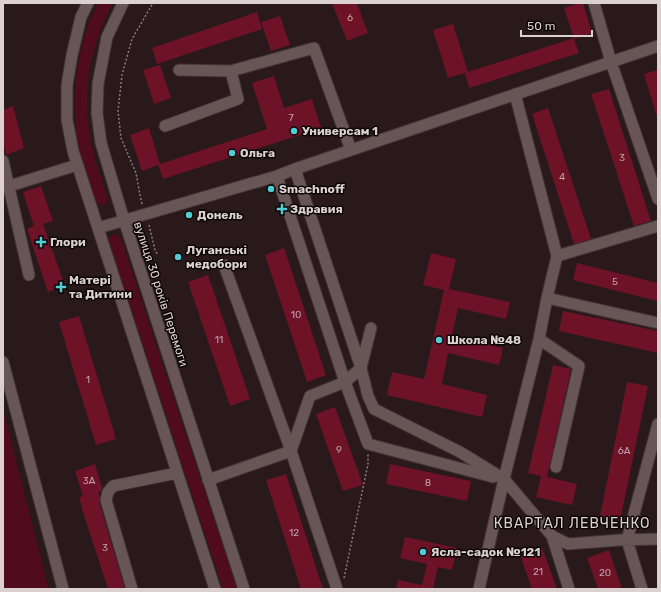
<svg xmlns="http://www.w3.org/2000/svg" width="661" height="592" font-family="Rubik,sans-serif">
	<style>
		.green { fill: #500c1b }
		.building { fill: #6e1227 }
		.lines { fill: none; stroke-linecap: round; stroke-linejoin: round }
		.minor-casing { stroke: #423536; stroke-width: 13 }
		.path { stroke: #897c7c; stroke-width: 1.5; stroke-dasharray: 2 2; stroke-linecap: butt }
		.minor { stroke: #685556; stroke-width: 11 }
		.poi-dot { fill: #51ccd2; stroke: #0d0606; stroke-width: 1.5 }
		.labels { text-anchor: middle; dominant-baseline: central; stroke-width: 3; stroke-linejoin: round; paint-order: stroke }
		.number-label { font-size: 10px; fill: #c0a1a6 }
		.poi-label { font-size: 12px; font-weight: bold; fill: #dcd1d1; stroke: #0d0606; text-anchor: start }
		.street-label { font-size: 12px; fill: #dcd1d1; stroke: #0d0606 }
		.quarter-label { font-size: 14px; letter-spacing: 1px; fill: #dcd1d1; stroke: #0d0606 }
	</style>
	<rect width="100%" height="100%" fill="#29191a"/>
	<path class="green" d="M 98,3 L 113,3 C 86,52 81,102 94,155 C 98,170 103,185 108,199 L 107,203 L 103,205 L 99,204 L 95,201 C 89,181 82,162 78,142 C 70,97 77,44 98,3 Z
		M 116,234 L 119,236 L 121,239 L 237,589 L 223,589 L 109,241 C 110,237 111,235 116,234 Z
		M 3,410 L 49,589 L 3,589 Z"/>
	<path class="building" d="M 332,3 L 357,3 L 368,33 L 347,41 Z
		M 579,3 L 583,3 L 592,33 L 574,39 L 579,53 L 469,88 L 465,73 L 574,38 L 564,8 Z
		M 257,12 L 262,29 L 157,64 L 152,48 Z
		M 280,16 L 290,45 L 271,51 L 261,22 Z
		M 453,24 L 468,72 L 448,78 L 433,30 Z
		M 160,65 L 171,98 L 154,104 L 143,70 Z
		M 658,70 L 658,114 L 656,114 L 644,74 Z
		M 274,76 L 284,108 L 312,99 L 321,128 L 163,179 L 158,165 L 142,171 L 130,135 L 149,128 L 160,164 L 267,129 L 252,83 Z
		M 609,89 L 651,221 L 634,226 L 591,94 Z
		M 13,106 L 24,148 L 6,155 L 3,142 L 3,110 Z
		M 548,108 L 591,239 L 574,244 L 532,114 Z
		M 41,186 L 53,221 L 43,224 L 65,286 L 48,292 L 27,229 L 34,226 L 23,192 Z
		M 284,248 L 326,375 L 307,382 L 265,255 Z
		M 431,253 L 456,259 L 449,289 L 510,302 L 506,319 L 458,308 L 452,336 L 503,348 L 499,365 L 448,353 L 442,384 L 487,395 L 482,417 L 387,395 L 392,372 L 424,379 L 444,290 L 423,285 Z
		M 577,263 L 658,283 L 658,301 L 573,280 Z
		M 208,275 L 250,399 L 230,406 L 188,282 Z
		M 563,311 L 658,331 L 658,353 L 559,331 Z
		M 79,316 L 116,439 L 96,445 L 59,322 Z
		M 553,365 L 571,369 L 547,477 L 577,484 L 572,505 L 536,497 L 541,476 L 528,473 Z
		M 627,382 L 648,386 L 620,521 L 600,516 Z
		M 335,407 L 363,485 L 343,491 L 316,414 Z
		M 95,464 L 102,488 L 101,492 L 98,492 L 100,497 L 99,502 L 125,589 L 108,589 L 81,506 L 82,506 L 79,497 L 83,496 L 75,471 Z
		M 390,464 L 471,481 L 467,501 L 386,484 Z
		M 286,474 L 323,589 L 301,589 L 266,480 Z
		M 405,537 L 457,548 L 452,570 L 438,567 L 433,589 L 396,589 L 398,580 L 422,585 L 427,564 L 400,558 Z
		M 542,547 L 557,589 L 532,589 L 520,555 Z
		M 609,550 L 622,589 L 598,589 L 587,558 Z"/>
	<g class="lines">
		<g class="minor-casing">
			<path id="minor" d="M 88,3 L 81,17 L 72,55 L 67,85 L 67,120 L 73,151 L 215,589
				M 123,3 L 107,37 L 98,84 L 97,113 L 101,143 L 124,220 L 244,589
				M 594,3 L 611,62 L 658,199
				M 179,70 L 231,71
				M 165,126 L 238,99 L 231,71 L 314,48 L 351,150
				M 3,161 L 29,275
				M 295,169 L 361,368 L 368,396 L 374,409 L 460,452 L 504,479 L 552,536 L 569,589
				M 3,188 L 77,165
				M 98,228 L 277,176 L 295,169 L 658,46
				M 557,256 L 658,226
				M 224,265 L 291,451 L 310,396 L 345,382 L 277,176
				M 547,298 L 658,323
				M 371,328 L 361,368 L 345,382 L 368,444 L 493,477
				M 539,339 L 579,366 L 556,467
				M 3,362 L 63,589
				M 208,480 L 291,451 L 337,589
				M 552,536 L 568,544 L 620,540 L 658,539
				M 132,589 L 106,500 L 108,492 L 113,486 L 177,473
				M 479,589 L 504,479 L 539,339 L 547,298 L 557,256 L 515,94
				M 642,589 L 627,540 L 658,424"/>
		</g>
		<path class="path" d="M 142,204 L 140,195 L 136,173 L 121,138 L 118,111 L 122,75 L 132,39 L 153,3
			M 149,225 L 155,250 L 158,255
			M 344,578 L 368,464 L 368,454"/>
		<use href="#minor" class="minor"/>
	</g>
	<g class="poi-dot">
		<circle cx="294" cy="131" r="4"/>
		<circle cx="232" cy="153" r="4"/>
		<circle cx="271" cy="189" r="4"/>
		<path d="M280 203h4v4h4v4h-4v4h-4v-4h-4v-4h4z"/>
		<circle cx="189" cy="215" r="4"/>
		<path d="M39 236h4v4h4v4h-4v4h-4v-4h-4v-4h4z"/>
		<circle cx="178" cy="257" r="4"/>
		<path d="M59 281h4v4h4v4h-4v4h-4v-4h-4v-4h4z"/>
		<circle cx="439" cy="340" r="4"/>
		<circle cx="423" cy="552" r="4"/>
	</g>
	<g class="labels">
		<g class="number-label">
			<text x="350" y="18">6</text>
			<text x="291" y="118">7</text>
			<text x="622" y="158">3</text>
			<text x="562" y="177">4</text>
			<text x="615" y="282">5</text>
			<text x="296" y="315">10</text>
			<text x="219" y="340">11</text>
			<text x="88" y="380">1</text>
			<text x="339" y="450">9</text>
			<text x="624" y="451">6А</text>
			<text x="89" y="481">3А</text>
			<text x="428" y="483">8</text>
			<text x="294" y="533">12</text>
			<text x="105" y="548">3</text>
			<text x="538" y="572">21</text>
			<text x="605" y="573">20</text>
		</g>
		<g class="poi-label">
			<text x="302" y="131">Универсам 1</text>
			<text x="240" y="153">Ольга</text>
			<text x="279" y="189">Smachnoff</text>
			<text x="290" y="209">Здравия</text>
			<text x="197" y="215">Донель</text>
			<text x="50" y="242">Глори</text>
			<text x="186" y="250">Луганські<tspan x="186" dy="14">медобори</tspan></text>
			<text x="69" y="280">Матері<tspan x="69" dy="14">та Дитини</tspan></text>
			<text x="447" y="340">Школа №48</text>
			<text x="431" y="552">Ясла-садок №121</text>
		</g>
		<g class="street-label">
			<text transform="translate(161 294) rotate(72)">вулиця 30 років Перемоги</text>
		</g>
		<g class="quarter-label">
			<text x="572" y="523">КВАРТАЛ ЛЕВЧЕНКО</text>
		</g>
	</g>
	<rect width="661" height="592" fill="none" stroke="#dcd1d1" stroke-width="8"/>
	<path d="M521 30v6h71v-6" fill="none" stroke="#dcd1d1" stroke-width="2"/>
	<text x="527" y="30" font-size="12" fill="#dcd1d1" stroke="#0d0606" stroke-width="3" paint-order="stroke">50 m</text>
</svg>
